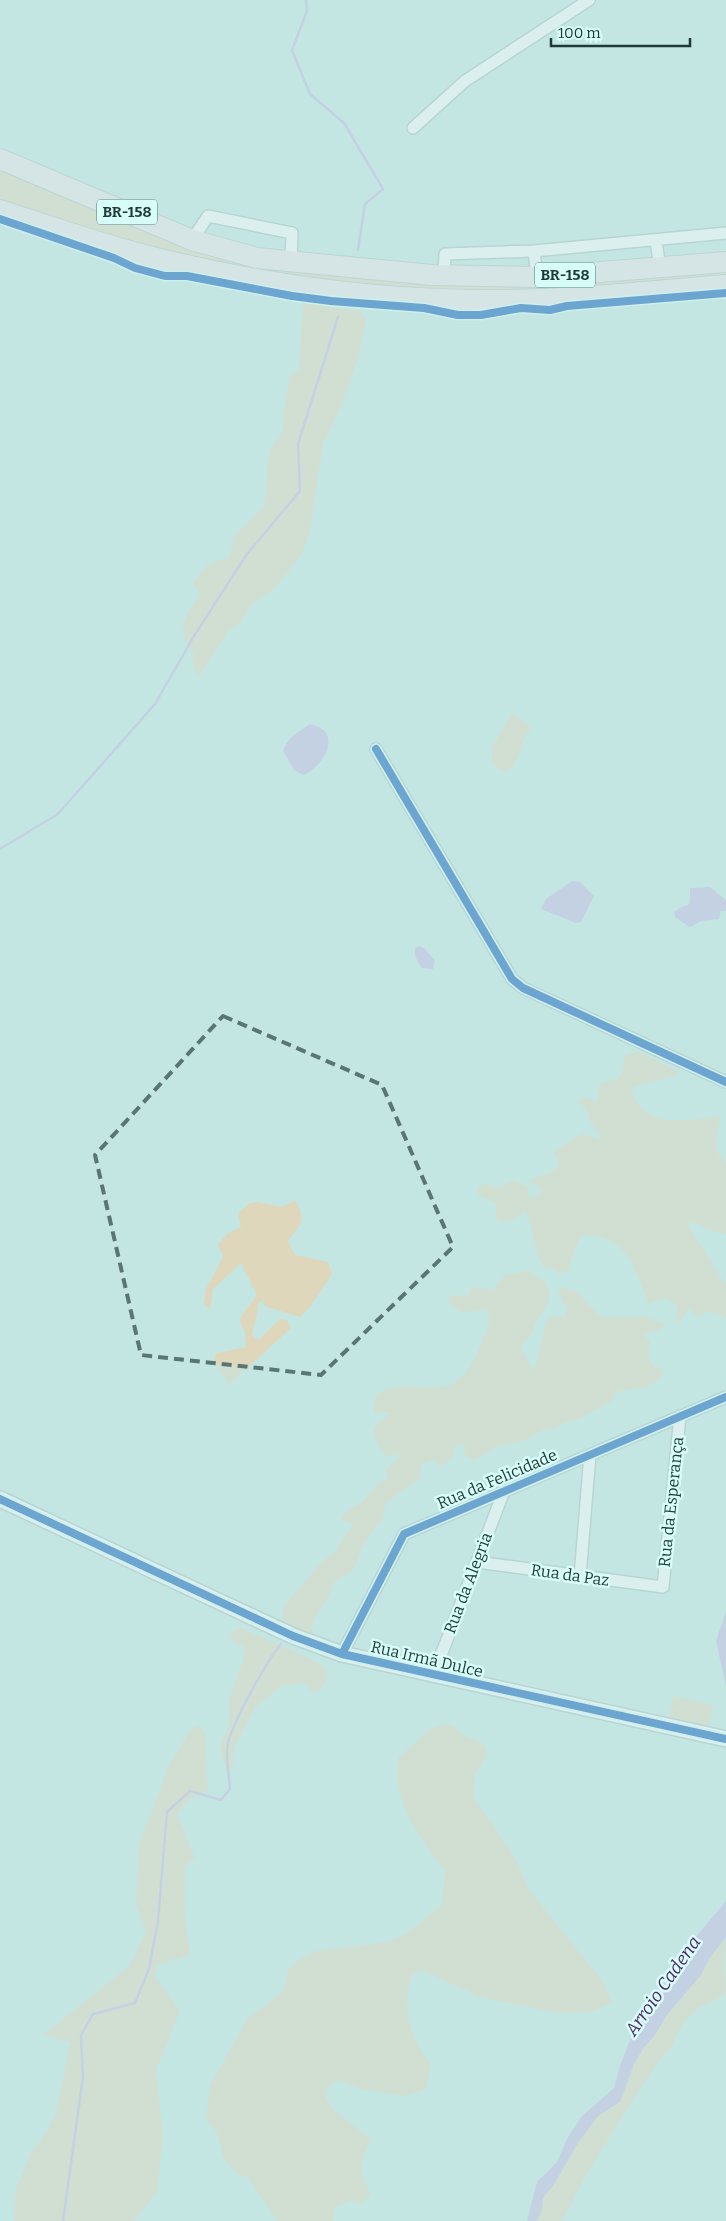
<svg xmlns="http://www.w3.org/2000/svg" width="726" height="2221" font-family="Bitter,serif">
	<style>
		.green { fill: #ded7bc }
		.water { fill: #c4b8e0 }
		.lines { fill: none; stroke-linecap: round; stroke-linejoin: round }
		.stream { stroke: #c4b8e0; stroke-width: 2.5 }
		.street-casing { stroke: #a5c1bf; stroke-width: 14 }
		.secondary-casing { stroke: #a5c1bf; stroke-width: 18 }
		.highway-casing { stroke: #b1c3c1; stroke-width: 22 }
		.street { stroke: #f6fbfb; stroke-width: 11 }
		.secondary { stroke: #f6fbfb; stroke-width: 15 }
		.highway { stroke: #e9e3e5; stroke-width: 20 }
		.cycleway-casing { stroke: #d7fdf9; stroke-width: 11 }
		.cycleway { stroke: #0057b8; stroke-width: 8 }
		.marked { fill: none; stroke: #597673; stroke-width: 4; stroke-dasharray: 10 6; stroke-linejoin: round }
		.labels { text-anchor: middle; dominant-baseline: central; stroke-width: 5; stroke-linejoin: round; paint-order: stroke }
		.shield { fill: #d7fdf9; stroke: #567471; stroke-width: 1 }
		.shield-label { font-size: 15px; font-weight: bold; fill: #1f3937 }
		.street-label { font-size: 16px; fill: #1f3937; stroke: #d7fdf9 }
		.water-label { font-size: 18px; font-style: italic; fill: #4e2669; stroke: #d7fdf9 }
	</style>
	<rect width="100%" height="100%" fill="#c4e6e3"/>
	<path class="green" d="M 0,167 L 309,269 L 726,267 L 726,276 L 594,288 L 470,292 L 309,280 L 162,253 L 0,202 Z
		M 303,303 L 360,311 L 366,321 L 359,355 L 342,405 L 323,444 L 310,531 L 303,552 L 277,586 L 250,606 L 240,622 L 227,633 L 200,675 L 196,673 L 192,661 L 195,656 C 175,629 183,619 200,595 L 193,581 L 209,564 L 229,557 L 234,536 L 265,505 L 268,458 L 270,450 L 281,434 L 284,424 L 283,414 L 290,376 L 299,369 Z
		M 512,712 L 531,728 C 520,741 522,762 506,772 L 499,770 L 492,762 L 492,748 Z
		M 626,1053 L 642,1053 L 679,1072 L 676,1076 L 634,1086 L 632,1091 C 645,1132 688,1119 720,1116 L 715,1148 L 726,1164 L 726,1234 L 704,1229 L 701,1225 L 690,1222 L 688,1226 L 726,1285 L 726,1318 L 716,1313 L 705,1312 L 701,1317 L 696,1316 L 689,1308 L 684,1317 L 676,1323 L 677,1306 C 666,1296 662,1298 649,1305 C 641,1283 629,1245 604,1238 C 597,1235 588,1236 581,1235 L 571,1260 L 570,1270 L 560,1274 L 551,1268 L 545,1269 C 533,1249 535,1232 525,1211 L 512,1220 L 501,1222 L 496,1219 L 496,1204 L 481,1196 L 477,1192 L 479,1186 L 484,1184 L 499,1187 L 514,1180 L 528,1187 L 528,1196 L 533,1198 L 541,1191 L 539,1186 L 529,1182 C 538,1172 555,1177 559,1163 L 553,1153 L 563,1145 L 582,1134 L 602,1140 L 590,1121 L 587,1110 L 579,1102 L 582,1097 L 598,1101 L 599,1095 L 597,1090 L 600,1084 L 621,1076 Z
		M 295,1200 C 307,1221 301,1223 288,1241 L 295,1255 L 328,1262 L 332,1274 L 310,1307 L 300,1317 L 264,1306 L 263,1299 L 258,1304 C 258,1319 254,1322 252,1335 L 258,1340 L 280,1319 L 287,1320 L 291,1328 L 229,1385 L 214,1361 L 216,1353 L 246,1347 L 245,1333 L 239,1319 L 257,1295 L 241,1263 L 213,1289 L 210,1309 L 204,1305 L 206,1289 L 223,1257 L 218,1244 L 228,1233 L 241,1227 L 238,1213 L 250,1203 L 258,1202 L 282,1207 Z
		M 529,1271 L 546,1284 L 550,1294 L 548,1304 L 537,1320 L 531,1335 L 524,1342 L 522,1347 L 530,1366 L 535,1368 L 546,1321 L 549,1317 L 565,1317 L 567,1311 L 558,1291 L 561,1287 L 576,1291 L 601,1317 L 645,1317 L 666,1323 L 659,1330 L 644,1334 L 650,1342 L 649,1359 L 655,1367 L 661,1367 L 664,1371 C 652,1396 633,1383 614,1394 L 615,1399 L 580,1419 L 563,1423 L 554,1429 L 543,1430 L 524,1441 L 498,1446 L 475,1460 L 468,1458 L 464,1454 L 465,1449 L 462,1444 L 457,1444 L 451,1459 L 442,1466 L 432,1460 L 422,1464 L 419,1479 L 386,1503 L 382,1519 L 363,1546 L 353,1571 L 334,1582 C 332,1586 331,1593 329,1597 C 321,1611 310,1618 312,1636 L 282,1622 L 284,1606 L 320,1563 L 333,1553 L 354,1523 L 343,1521 L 340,1517 C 346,1509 356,1507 363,1501 C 372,1492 375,1484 386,1479 L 388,1473 L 386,1469 L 402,1455 L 397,1454 L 387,1457 L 374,1439 L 373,1428 L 390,1412 L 374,1412 C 367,1372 432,1394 450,1385 C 468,1376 476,1357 483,1339 C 487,1330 492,1320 487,1310 L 460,1312 L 448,1300 L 451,1295 L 467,1296 L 472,1287 L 493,1290 L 505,1275 Z
		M 241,1627 C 269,1642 300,1651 327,1668 L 326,1683 L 319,1692 L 311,1691 L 304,1683 L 281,1686 L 255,1708 L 234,1749 L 233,1768 L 228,1771 L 223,1761 L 220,1745 L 229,1725 L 229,1699 L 244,1658 L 243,1646 L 233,1642 L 230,1637 L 231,1632 Z
		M 673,1696 L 713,1705 L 709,1726 L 669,1718 Z
		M 198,1725 L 205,1732 L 208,1791 L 189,1799 L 177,1814 L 195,1858 L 185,1866 L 186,1925 L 190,1955 L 157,1965 L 155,1977 L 180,2011 L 156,2070 L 163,2136 L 157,2192 L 134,2221 L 14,2221 L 16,2188 L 31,2153 L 47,2131 L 56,2113 L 70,2042 L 43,2035 L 129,1966 L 146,1932 L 136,1904 L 139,1845 L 168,1767 L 190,1730 Z
		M 441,1725 L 453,1725 L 461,1734 L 483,1743 L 488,1755 L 475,1775 L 474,1798 L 515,1857 L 529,1890 L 602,1980 L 612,2002 L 592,2012 L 557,2013 L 480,1997 L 421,1970 L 412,1975 C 401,2015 410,2033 431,2066 L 426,2089 L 405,2096 L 360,2089 L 339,2081 L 328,2086 L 326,2098 L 332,2108 L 371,2140 C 358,2165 359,2169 371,2194 L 363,2203 L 351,2201 L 335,2207 L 333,2221 L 277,2221 L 248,2177 L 237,2174 L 223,2157 L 218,2135 L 206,2118 L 210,2085 L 247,2019 L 283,1992 L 288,1971 L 295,1962 L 315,1951 L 388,1942 L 409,1932 L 442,1905 L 445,1871 C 418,1833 393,1807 398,1758 L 430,1729 Z
		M 726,1937 L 724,1966 L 726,1992 L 721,1997 L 700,2007 L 683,2023 L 672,2045 L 643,2084 L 583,2180 L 565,2217 L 560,2221 L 537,2221 L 542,2210 L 543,2198 L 553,2186 L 578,2143 L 598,2116 L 620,2102 L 634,2064 L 643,2049 L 655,2035 L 667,2016 L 701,1975 L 709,1959 Z"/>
	<path class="water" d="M 310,724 C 344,731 325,766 303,775 L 294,770 L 283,751 C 288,736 298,733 310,724 Z
		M 572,881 L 580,882 L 594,896 L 581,922 L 576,923 L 541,909 L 546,899 Z
		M 710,887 L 726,900 L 726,911 L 721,911 L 719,919 L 701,921 L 690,927 L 675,917 L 674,912 C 691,899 690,913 690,888 Z
		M 419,946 L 424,948 L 435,960 L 433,969 L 422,968 C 417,961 414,956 415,948 Z
		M 726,1611 L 726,1686 L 716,1641 Z
		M 726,1901 L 726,1937 L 709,1959 L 701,1975 L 667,2015 L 655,2035 L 643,2049 L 634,2064 L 620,2102 L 598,2116 L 578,2143 L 553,2186 L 543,2198 L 542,2210 L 537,2221 L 527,2221 L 537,2182 L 557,2162 L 567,2139 L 581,2117 L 614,2088 L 621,2063 L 634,2030 L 663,1995 L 686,1955 L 690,1944 Z"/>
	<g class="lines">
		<path class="stream" d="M 306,0 L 307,11 L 292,50 L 310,94 L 344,123 L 383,189 L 365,204 L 358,250
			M 0,849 L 58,814 L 155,704 L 194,636 L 247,554 L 300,491 L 298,444 L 338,317
			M 63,2221 L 83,2077 L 81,2035 L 93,2014 L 135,2003 L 149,1969 L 158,1921 L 167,1812 L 190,1791 L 221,1800 L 230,1789 C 229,1775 225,1756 228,1743 C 234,1720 266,1662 281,1644"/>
		<g class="street-casing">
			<path id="street" d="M 413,128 L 465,81 L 589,0
				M 192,240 L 208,216 L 292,233 L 291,262
				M 656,241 L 660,268
				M 534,251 L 537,277
				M 444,275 L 445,254 L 534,251 L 726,233
				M 376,749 L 512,979 L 523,988 L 726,1082
				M 477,1562 L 663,1587 L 680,1416
				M 580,1576 L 590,1455
				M 342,1654 L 404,1534 L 726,1397
				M 433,1676 L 504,1491"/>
		</g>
		<g class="secondary-casing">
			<path id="secondary" d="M 0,1499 L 293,1636 L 342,1654 L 726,1739"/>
		</g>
		<g class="highway-casing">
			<path id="highway" d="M 0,159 L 192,240 L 257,258 L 432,275 L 537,277 L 726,262
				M 0,210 C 49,226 98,243 148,256 C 260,284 380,301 496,300 C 573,300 650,291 726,285"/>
		</g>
		<use href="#street" class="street"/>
		<use href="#secondary" class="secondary"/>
		<use href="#highway" class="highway"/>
		<g class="cycleway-casing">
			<path id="cycleway" d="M 0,219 L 114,258 L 135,268 L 165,276 L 187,276 L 292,296 L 331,301 L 424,308 L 458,315 L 481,315 L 521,308 L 550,310 L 567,306 L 726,293
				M 376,749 L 512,979 L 523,988 L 726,1082
				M 0,1499 L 293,1636 L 342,1654 L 726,1739
				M 342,1654 L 404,1534 L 726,1397"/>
		</g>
		<use href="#cycleway" class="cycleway"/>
	</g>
	<path d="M0 0H726V2221H0ZM 223,1016 L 382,1085 L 453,1247 L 321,1375 L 141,1355 L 95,1155 Z" fill="#c4e6e3" fill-opacity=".55" fill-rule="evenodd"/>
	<path class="marked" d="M 223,1016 L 382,1085 L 453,1247 L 321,1375 L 141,1355 L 95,1155 Z"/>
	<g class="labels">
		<g class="shield">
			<rect x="97" y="199.5" width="60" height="25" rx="4"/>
			<rect x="535" y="262.5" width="60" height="25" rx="4"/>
		</g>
		<g class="shield-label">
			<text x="127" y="212">BR-158</text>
			<text x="565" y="275">BR-158</text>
		</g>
		<g class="street-label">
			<text transform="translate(497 1479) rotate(-23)">Rua da Felicidade</text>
			<text transform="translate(671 1502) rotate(-84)">Rua da Esperança</text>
			<text transform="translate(570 1575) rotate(8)">Rua da Paz</text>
			<text transform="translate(468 1583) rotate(-69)">Rua da Alegria</text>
			<text transform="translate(427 1659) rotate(13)">Rua Irmã Dulce</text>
		</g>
		<g class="water-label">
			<text transform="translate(663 1986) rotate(-55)">Arroio Cadena</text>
		</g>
	</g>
	<path d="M551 38v8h139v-8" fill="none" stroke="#1f3937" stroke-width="2.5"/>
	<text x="558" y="38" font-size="15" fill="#1f3937" stroke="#d7fdf9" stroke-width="4" paint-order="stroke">100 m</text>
</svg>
